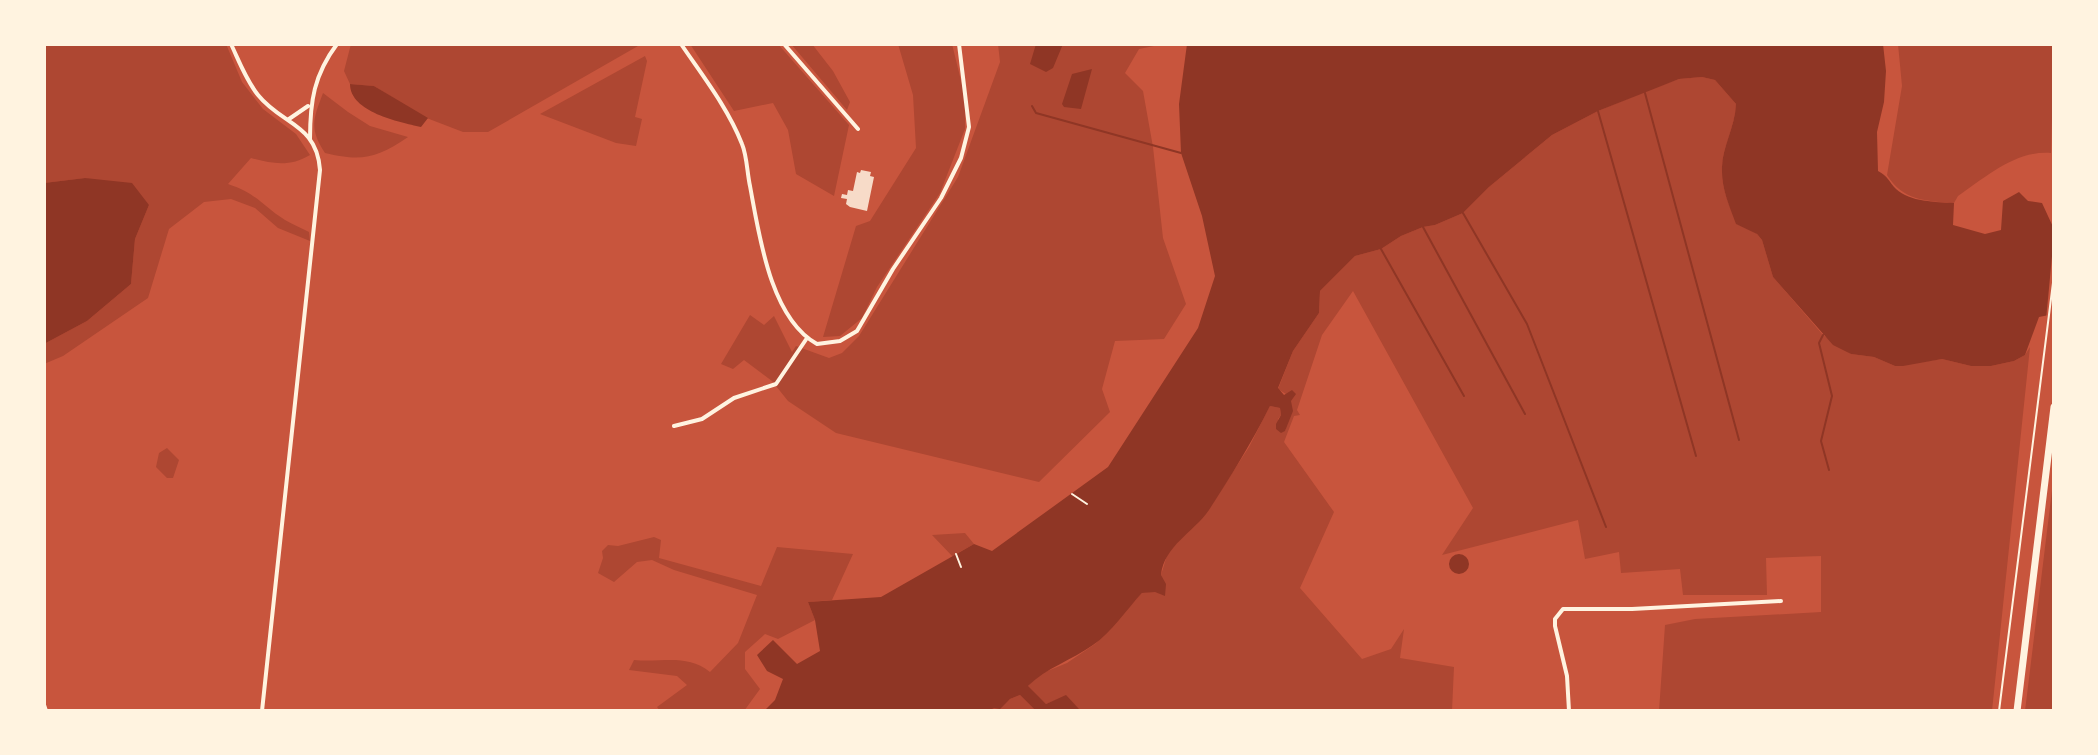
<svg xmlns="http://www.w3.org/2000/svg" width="2098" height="755" font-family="'Fira Sans',sans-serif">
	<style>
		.green { fill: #ae4732 }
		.water { fill: #8f3625 }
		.pier { fill: #c8553d }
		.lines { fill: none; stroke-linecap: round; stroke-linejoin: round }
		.stream { stroke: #8f3625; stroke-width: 2 }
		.building { fill: #f7dbc8 }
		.path { stroke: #fff3e0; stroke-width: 2 }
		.minor { stroke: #fff3e0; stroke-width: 4 }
		.trunk { stroke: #fff3e0; stroke-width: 7 }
	</style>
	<rect width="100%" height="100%" fill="#c8553d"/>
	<path class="green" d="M 44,44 L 226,44 L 242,82 L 263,109 L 296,134 L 310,155 C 290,167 273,164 251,158 L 228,184 C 258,194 261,205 285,220 C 292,224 301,228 309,232 L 310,241 L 278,228 L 255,208 L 231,199 L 204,202 L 169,229 L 148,298 L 63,356 L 44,364 L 44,344 L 87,321 L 131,284 L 135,239 L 149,205 L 85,178 L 44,183 Z
		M 351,44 L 637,44 L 638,46 L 488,132 L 463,132 L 424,117 L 374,86 L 350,84 L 344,71 Z
		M 690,44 L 778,44 L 849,125 L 834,196 L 796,174 L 788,130 L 773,103 L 734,111 Z
		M 791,44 L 812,44 L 833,71 L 850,102 L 847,110 Z
		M 898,44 L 952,44 L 965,97 L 965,129 L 940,193 L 877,287 L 862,318 L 840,336 L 823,337 L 856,226 L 870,221 L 916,148 L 913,95 Z
		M 998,44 L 1164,44 L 1139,49 L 1125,73 L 1143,91 L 1153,147 L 1163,238 L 1186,304 L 1164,339 L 1115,341 L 1102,389 L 1110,412 L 1039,482 L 836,433 L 788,401 L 772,381 L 744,360 L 733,369 L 721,364 L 750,315 L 764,325 L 774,316 L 792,352 L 796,346 L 829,358 L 842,353 L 859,336 L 958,177 L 1000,62 Z
		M 1898,44 L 2054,44 L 2051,153 C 2016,150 1986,177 1958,196 L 1954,203 C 1926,201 1903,201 1887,175 L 1902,86 Z
		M 645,56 L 647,61 L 635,117 L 642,119 L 636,146 L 616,143 L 540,114 Z
		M 1702,77 L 1715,80 L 1736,104 C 1735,127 1722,149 1722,167 C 1721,188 1729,205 1737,224 L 1756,233 L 1762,240 L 1773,277 L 1823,335 L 1851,354 L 1874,357 L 1895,366 L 1942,359 L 1971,366 L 1991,366 L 2014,361 L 2025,355 L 2030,347 L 1992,711 L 1659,711 L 1665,625 L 1695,619 L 1821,612 L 1821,556 L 1766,558 L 1767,595 L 1683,595 L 1680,569 L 1621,573 L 1619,552 L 1585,559 L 1578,520 L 1442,555 L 1473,508 L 1353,291 L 1322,335 L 1297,410 L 1300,415 L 1294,416 L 1284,442 L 1334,512 L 1300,588 L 1362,659 L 1391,649 L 1404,629 L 1400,658 L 1454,667 L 1452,711 L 1081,711 L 1066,696 L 1046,704 L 1027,687 L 1040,674 L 1067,663 L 1095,644 L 1142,593 L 1165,589 L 1161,575 L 1168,552 L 1207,512 L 1249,447 L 1270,406 L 1280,408 L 1281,415 L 1278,419 L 1285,431 L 1287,423 L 1286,394 L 1278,389 L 1293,351 L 1319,313 L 1320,291 L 1355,256 L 1381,249 L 1401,236 L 1423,227 L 1435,225 L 1463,213 L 1489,187 L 1552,135 L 1598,111 L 1654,88 L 1679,79 Z
		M 323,93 L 348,112 L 370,126 L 408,137 C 377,158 362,162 325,153 C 309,128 313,120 323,93 Z
		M 167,448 L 179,460 L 173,478 L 167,478 L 156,467 L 159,453 Z
		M 2054,474 L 2054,711 L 2025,711 Z
		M 965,533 L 974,544 L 956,554 L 954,558 L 932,535 Z
		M 654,537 L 661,540 L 659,558 L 761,586 L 777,547 L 853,554 L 832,600 L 808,602 L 815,620 L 778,639 L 765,634 L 745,652 L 745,669 L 760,689 L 744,711 L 660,711 L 657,707 L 687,685 L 677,676 L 629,670 L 634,660 C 662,663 686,653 710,672 L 738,643 L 757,595 L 674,570 L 652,560 L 637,562 L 614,582 L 598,573 L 603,558 L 602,551 L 608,545 L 618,546 Z
		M 1020,695 L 1036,711 L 988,711 L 994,707 L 1000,708 L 1010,699 Z"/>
	<path class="water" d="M 1036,44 L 1063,44 L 1053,68 L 1046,72 L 1030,64 Z
		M 1187,44 L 1883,44 L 1886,71 L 1884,102 L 1877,132 L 1878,171 C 1888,176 1889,182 1896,189 C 1910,202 1936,202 1954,203 L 1953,225 L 1985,234 L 2001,230 L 2003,201 L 2019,192 L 2028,201 L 2042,203 L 2054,229 L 2054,314 L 2039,317 L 2025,355 L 2014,361 L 1991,366 L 1971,366 L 1942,359 L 1903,366 L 1895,366 L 1874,357 L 1851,354 L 1833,345 L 1773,277 L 1762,240 L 1757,234 L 1736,224 C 1729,205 1721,188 1722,167 C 1722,148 1735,127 1736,104 L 1715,80 L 1702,77 L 1679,79 L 1598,111 L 1552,135 L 1489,187 L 1463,213 L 1435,225 L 1423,227 L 1401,236 L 1381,249 L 1355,256 L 1320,291 L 1319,313 L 1293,351 L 1278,388 L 1284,395 L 1292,390 L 1296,394 L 1291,401 L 1293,411 L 1285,431 L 1281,433 L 1276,429 L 1276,424 L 1281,415 L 1280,408 L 1270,406 C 1252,442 1231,476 1209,510 C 1194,532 1164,546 1161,575 L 1166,584 L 1165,596 L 1155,592 L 1142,593 C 1127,609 1111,633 1093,645 C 1072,660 1046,668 1028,686 L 1046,704 L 1066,695 L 1081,711 L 1036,711 L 1020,695 L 1010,699 L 1000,709 L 994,708 L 988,711 L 764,711 L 775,700 L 783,679 L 767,671 L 757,655 L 773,640 L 797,664 L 820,651 L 815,620 L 808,602 L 881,597 L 974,544 L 992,551 L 1108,467 L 1198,328 L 1215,276 L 1202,216 L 1181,153 L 1179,104 Z
		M 1092,69 L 1081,109 L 1064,107 L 1062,104 L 1072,74 Z
		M 350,84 L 374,86 L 428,118 L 421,127 C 399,122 350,112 350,84 Z
		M 85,178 L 132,183 L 149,205 L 135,239 L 131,284 L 87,321 L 44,344 L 44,183 Z
		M1449 564a10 10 0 1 1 20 0a10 10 0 1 1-20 0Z"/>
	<path class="pier" d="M 2054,235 L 2054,309 L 2053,319 L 2046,320 Z"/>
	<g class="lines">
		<path class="stream" d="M 1645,93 L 1739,440
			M 1032,106 L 1036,113 L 1181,153
			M 1598,111 L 1696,456
			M 1463,213 L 1527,324 L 1606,527
			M 1423,227 L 1525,414
			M 1381,249 L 1464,396
			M 1823,335 L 1819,343 L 1832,396 L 1821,441 L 1829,470"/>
	</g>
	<path class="building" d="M 861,170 L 871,172 L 870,176 L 874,177 L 867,211 L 850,207 L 846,204 L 847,199 L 841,198 L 842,194 L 847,195 L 848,190 L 853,191 L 857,172 L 860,173 Z"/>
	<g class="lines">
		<path class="path" d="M 1072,494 L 1087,504
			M 956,554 L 961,567
			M 1999,711 L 2054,275"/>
		<path class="minor" d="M 231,44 C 239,61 246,80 258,95 C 282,125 317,124 320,170 L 262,711
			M 681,44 C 702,75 728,108 742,144 C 747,156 747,172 750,186 C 759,234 770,318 817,344 L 840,341 L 857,331 L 893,269 L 941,198 L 961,158 L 969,127 L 959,44
			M 784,44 L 858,129
			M 289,119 L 308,106
			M 310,139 C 310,101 314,75 337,44
			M 674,426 L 702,419 L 734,398 L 776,384 L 807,338
			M 44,705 L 46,711
			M 1569,711 L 1567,676 L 1555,626 L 1555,619 L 1563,609 L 1632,609 L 1781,601"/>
		<path class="trunk" d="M 2017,711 L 2054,407"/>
	</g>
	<rect width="2098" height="755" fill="none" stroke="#fff3e0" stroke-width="92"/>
</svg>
